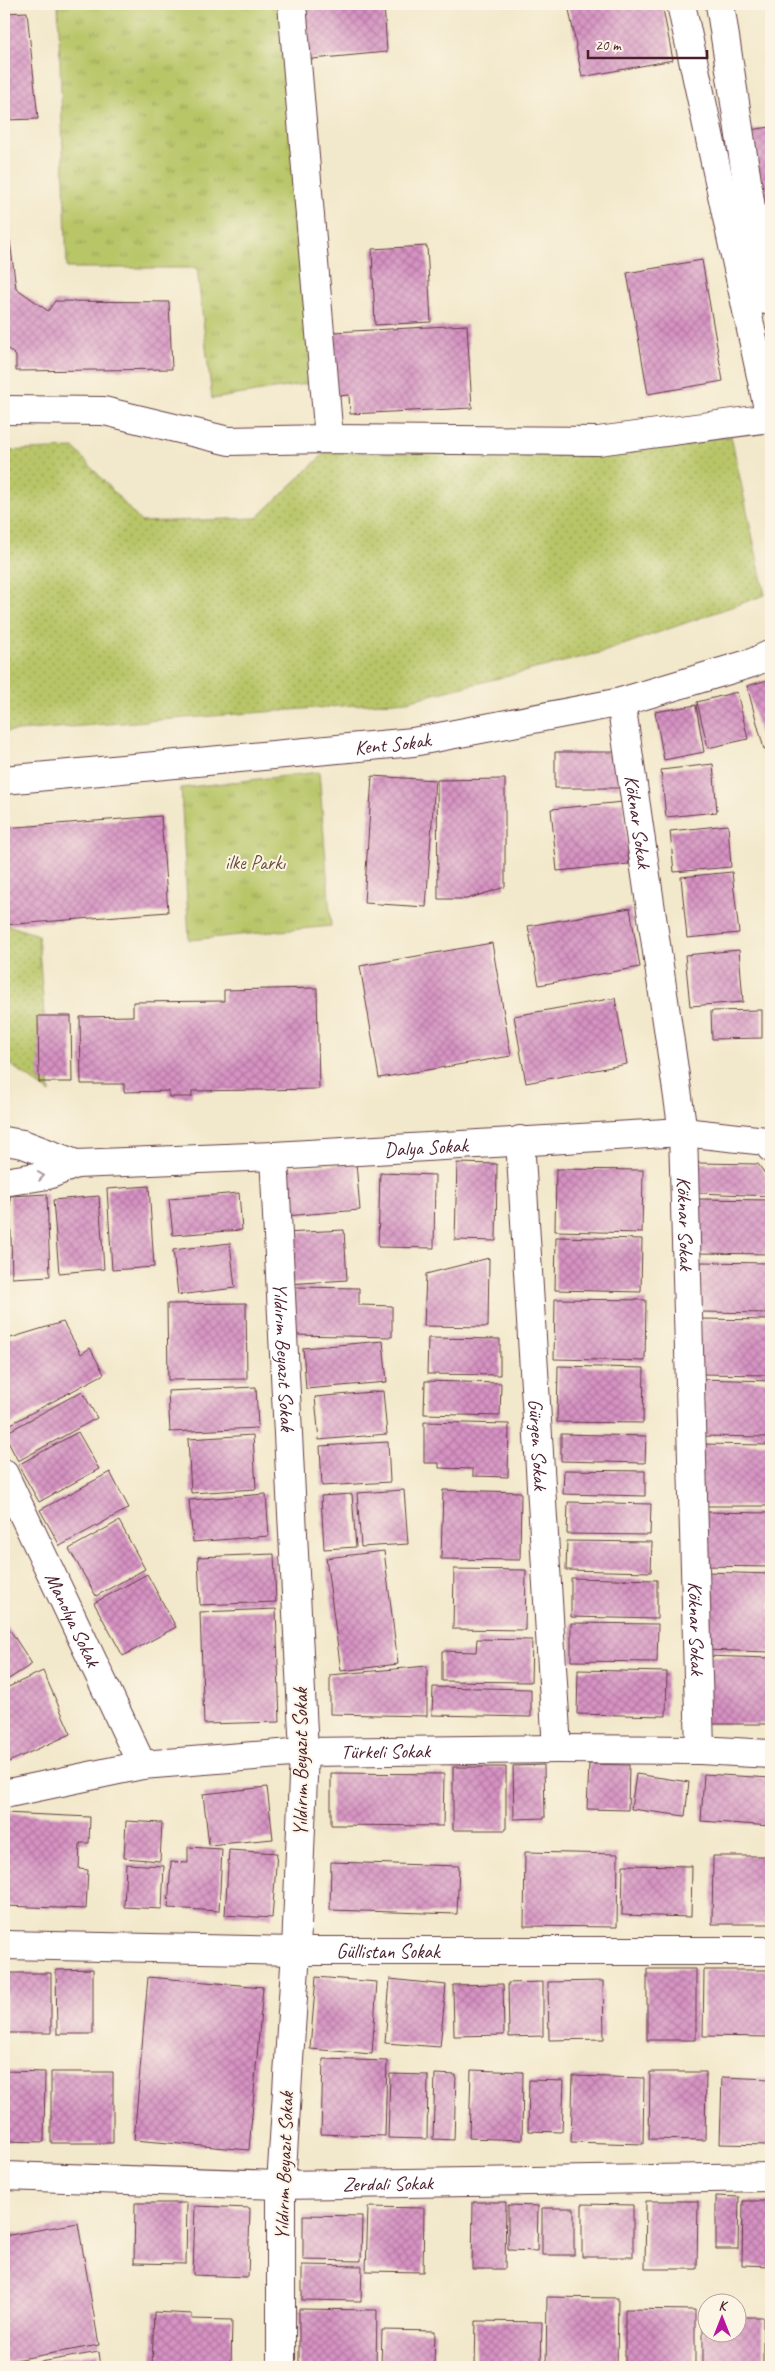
<svg xmlns="http://www.w3.org/2000/svg" width="775" height="2371" font-family="Caveat,sans-serif">
	<style>
		.grass { fill: url(#grass-dots); stroke: #81724a }
		.park { fill: url(#park-tufts); stroke: #81724a }
		.building { fill: url(#building-cross-hatch) }
		.lines { fill: none; stroke-linecap: round; stroke-linejoin: round }
		.minor-casing { stroke: #633d43; stroke-width: 30 }
		.minor { stroke: #fff; stroke-width: 28 }
		.oneway { stroke: #ae9aa0 }
		.labels { text-anchor: middle; dominant-baseline: central; stroke-width: 4; stroke-linejoin: round; paint-order: stroke }
		.street-label { font-size: 20px; fill: #4a1f2b; stroke: #fcf5e5 }
		.park-label { font-size: 20px; fill: #6b513d; stroke: #fcf5e5 }
	</style>
	<defs>
		<pattern id="grass-dots" width="8" height="8" patternUnits="userSpaceOnUse" patternTransform="scale(1.25)"><rect width="8" height="8" fill="#b8c668"/><path d="M2 2h.1M6 6h.1" fill="none" stroke="#98a056" stroke-width="1.8" stroke-linecap="round"/></pattern>
		<pattern id="park-tufts" width="24" height="20" patternUnits="userSpaceOnUse" patternTransform="scale(1.25)"><rect width="24" height="20" fill="#b8c668"/><path d="M3 7l-1-3M5 7V3M7 7l1-3M15 17l-1-3M17 17v-4M19 17l1-3" fill="none" stroke="#98a056"/></pattern>
		<pattern id="building-cross-hatch" width="8" height="8" patternUnits="userSpaceOnUse" patternTransform="scale(1.25)"><rect width="8" height="8" fill="#d692c3"/><path d="M0 0l8 8M0 8l8-8" fill="none" stroke="#b0779f"/></pattern>
	</defs>
	<rect width="100%" height="100%" fill="#fcf5e5"/>
	<filter id="ink" filterUnits="userSpaceOnUse"><feTurbulence type="fractalNoise" baseFrequency=".02" numOctaves="2"/><feDisplacementMap in="SourceGraphic" scale="10" xChannelSelector="R" yChannelSelector="G"/><feConvolveMatrix kernelMatrix="1 2 1 2 8 2 1 2 1" color-interpolation-filters="sRGB"/></filter>
	<filter id="wash" filterUnits="userSpaceOnUse"><feTurbulence type="fractalNoise" baseFrequency=".0096" numOctaves="4" result="noise"/><feDisplacementMap in="SourceGraphic" scale="20" xChannelSelector="R" yChannelSelector="G"/><feGaussianBlur stdDeviation="1.12" result="paint"/><feColorMatrix in="noise" values="0 0 0 0 0 0 0 0 0 0 0 0 0 0 0 0 0 1.4 0 .05"/><feComposite in="paint" operator="in"/></filter>
	<g filter="url(#wash)">
		<rect width="100%" height="100%" fill="#f2e8cb"/>
		<path class="grass" d="M 731,436 L 765,595 L 603,652 L 407,701 L 4,732 L 4,451 L 74,448 L 141,522 L 257,518 L 326,452 L 598,456 Z
			M 4,924 L 38,935 L 50,1093 L 4,1060 Z"/>
		<path class="park" d="M 58,4 L 281,4 L 324,381 L 212,399 L 197,268 L 67,268 Z
			M 319,772 L 331,926 L 189,940 L 181,788 Z"/>
		<g id="blocks">
			<path class="building" d="M 299,4 L 384,4 L 387,52 L 302,60 Z
				M 568,4 L 662,4 L 673,60 L 582,77 Z
				M 27,12 L 38,119 L 4,120 L 4,13 Z
				M 771,127 L 771,208 L 758,210 L 749,130 Z
				M 4,241 L 10,241 L 16,288 L 48,311 L 55,301 L 169,302 L 172,369 L 16,371 L 16,356 L 4,345 Z
				M 427,246 L 431,322 L 375,325 L 372,249 Z
				M 702,260 L 723,381 L 648,394 L 627,273 Z
				M 467,325 L 472,408 L 350,414 L 349,395 L 337,396 L 334,332 Z
				M 771,679 L 771,747 L 764,749 L 747,686 Z
				M 737,692 L 748,739 L 708,748 L 697,702 Z
				M 696,705 L 704,752 L 664,760 L 655,712 Z
				M 771,750 L 771,787 L 770,787 L 766,751 Z
				M 555,752 L 619,752 L 619,788 L 555,788 Z
				M 713,764 L 717,812 L 666,817 L 661,770 Z
				M 372,776 L 435,780 L 426,907 L 364,903 Z
				M 505,779 L 505,887 L 467,899 L 438,899 L 437,780 Z
				M 623,802 L 629,864 L 557,871 L 551,809 Z
				M 161,816 L 168,912 L 4,925 L 4,828 Z
				M 728,825 L 731,867 L 674,872 L 670,831 Z
				M 732,872 L 739,933 L 687,938 L 681,877 Z
				M 630,908 L 640,967 L 539,985 L 528,926 Z
				M 492,943 L 511,1056 L 379,1078 L 360,966 Z
				M 739,950 L 743,1002 L 690,1006 L 685,955 Z
				M 317,988 L 319,1089 L 192,1091 L 192,1097 L 169,1097 L 169,1091 L 124,1092 L 124,1084 L 81,1084 L 80,1017 L 133,1016 L 133,1002 L 224,1001 L 224,990 Z
				M 615,998 L 627,1064 L 526,1083 L 514,1016 Z
				M 762,1010 L 762,1038 L 712,1039 L 711,1011 Z
				M 38,1016 L 71,1016 L 72,1082 L 39,1082 Z
				M 356,1163 L 360,1210 L 285,1216 L 281,1169 Z
				M 457,1163 L 497,1164 L 496,1241 L 455,1240 Z
				M 698,1163 L 758,1164 L 771,1182 L 771,1196 L 698,1193 Z
				M 556,1169 L 643,1170 L 642,1233 L 555,1231 Z
				M 380,1173 L 435,1175 L 434,1248 L 378,1247 Z
				M 149,1186 L 154,1267 L 112,1270 L 107,1189 Z
				M 239,1193 L 242,1230 L 173,1235 L 169,1199 Z
				M 47,1194 L 50,1276 L 12,1278 L 10,1196 Z
				M 99,1196 L 104,1269 L 59,1273 L 53,1200 Z
				M 698,1199 L 771,1200 L 771,1254 L 697,1253 Z
				M 344,1230 L 347,1280 L 288,1284 L 285,1233 Z
				M 556,1237 L 642,1239 L 641,1292 L 555,1290 Z
				M 230,1243 L 235,1288 L 178,1295 L 173,1250 Z
				M 489,1258 L 488,1327 L 424,1326 L 426,1274 Z
				M 701,1262 L 771,1263 L 771,1313 L 700,1312 Z
				M 294,1287 L 359,1288 L 359,1305 L 392,1306 L 392,1337 L 293,1335 Z
				M 555,1299 L 646,1300 L 645,1361 L 554,1359 Z
				M 246,1303 L 247,1379 L 168,1380 L 167,1304 Z
				M 699,1319 L 771,1320 L 771,1375 L 698,1374 Z
				M 63,1322 L 81,1354 L 90,1348 L 104,1374 L 7,1426 L 4,1420 L 4,1340 Z
				M 428,1338 L 500,1339 L 500,1375 L 427,1374 Z
				M 383,1341 L 387,1382 L 306,1389 L 303,1348 Z
				M 558,1366 L 644,1368 L 643,1423 L 557,1422 Z
				M 699,1379 L 771,1381 L 771,1437 L 698,1436 Z
				M 425,1381 L 501,1383 L 500,1416 L 424,1414 Z
				M 256,1387 L 258,1428 L 170,1432 L 168,1391 Z
				M 82,1391 L 97,1418 L 18,1461 L 4,1434 Z
				M 383,1391 L 387,1434 L 319,1440 L 315,1397 Z
				M 424,1422 L 509,1424 L 508,1477 L 473,1476 L 473,1469 L 439,1468 L 439,1463 L 424,1463 Z
				M 78,1432 L 99,1469 L 39,1502 L 18,1465 Z
				M 561,1434 L 646,1436 L 645,1463 L 561,1461 Z
				M 253,1435 L 256,1489 L 191,1493 L 188,1439 Z
				M 388,1442 L 390,1482 L 322,1486 L 320,1446 Z
				M 699,1444 L 771,1445 L 771,1506 L 698,1506 Z
				M 564,1470 L 645,1471 L 645,1496 L 563,1494 Z
				M 110,1472 L 129,1508 L 60,1546 L 40,1510 Z
				M 404,1490 L 408,1544 L 361,1547 L 357,1493 Z
				M 443,1490 L 521,1492 L 520,1560 L 441,1559 Z
				M 266,1494 L 269,1536 L 193,1542 L 189,1500 Z
				M 352,1494 L 356,1547 L 324,1549 L 321,1496 Z
				M 568,1502 L 651,1504 L 650,1535 L 567,1534 Z
				M 704,1512 L 771,1513 L 771,1567 L 703,1566 Z
				M 119,1521 L 145,1569 L 96,1596 L 69,1549 Z
				M 567,1541 L 652,1542 L 651,1572 L 566,1570 Z
				M 384,1551 L 398,1664 L 341,1671 L 326,1558 Z
				M 274,1554 L 276,1602 L 200,1605 L 198,1557 Z
				M 454,1569 L 526,1570 L 525,1630 L 453,1629 Z
				M 704,1572 L 771,1574 L 771,1652 L 702,1650 Z
				M 147,1574 L 176,1627 L 123,1656 L 94,1603 Z
				M 571,1578 L 657,1580 L 657,1619 L 571,1617 Z
				M 276,1609 L 280,1722 L 204,1724 L 200,1612 Z
				M 4,1621 L 32,1664 L 4,1682 Z
				M 571,1623 L 658,1624 L 657,1662 L 571,1661 Z
				M 477,1639 L 532,1640 L 531,1682 L 442,1681 L 442,1651 L 476,1652 Z
				M 705,1656 L 771,1658 L 770,1724 L 704,1724 Z
				M 427,1666 L 427,1716 L 330,1714 L 330,1675 Z
				M 578,1670 L 667,1672 L 666,1716 L 577,1714 Z
				M 43,1671 L 71,1734 L 4,1764 L 4,1689 Z
				M 433,1687 L 531,1689 L 531,1717 L 432,1715 Z
				M 589,1764 L 629,1765 L 628,1810 L 587,1809 Z
				M 544,1765 L 545,1818 L 514,1819 L 513,1766 Z
				M 453,1767 L 506,1767 L 506,1830 L 453,1830 Z
				M 331,1773 L 444,1774 L 443,1826 L 331,1825 Z
				M 636,1774 L 689,1782 L 685,1816 L 631,1809 Z
				M 704,1774 L 771,1778 L 771,1826 L 701,1821 Z
				M 267,1787 L 273,1839 L 209,1845 L 203,1794 Z
				M 4,1813 L 90,1817 L 89,1843 L 80,1843 L 79,1869 L 88,1870 L 86,1909 L 4,1906 Z
				M 126,1821 L 162,1823 L 160,1861 L 124,1858 Z
				M 188,1847 L 222,1849 L 219,1911 L 168,1908 L 171,1862 L 188,1863 Z
				M 229,1850 L 277,1853 L 272,1918 L 225,1915 Z
				M 525,1852 L 618,1854 L 617,1927 L 524,1926 Z
				M 713,1856 L 771,1856 L 771,1924 L 712,1924 Z
				M 331,1862 L 459,1866 L 457,1914 L 330,1910 Z
				M 126,1864 L 164,1866 L 162,1909 L 124,1907 Z
				M 623,1865 L 692,1866 L 691,1917 L 622,1915 Z
				M 93,1969 L 93,2034 L 57,2034 L 56,1970 Z
				M 647,1969 L 696,1969 L 696,2040 L 647,2040 Z
				M 704,1970 L 771,1970 L 771,2037 L 703,2036 Z
				M 6,1973 L 51,1973 L 51,2033 L 6,2033 Z
				M 148,1977 L 263,1987 L 249,2150 L 134,2140 Z
				M 316,1977 L 377,1982 L 372,2054 L 310,2049 Z
				M 390,1979 L 446,1985 L 440,2047 L 385,2043 Z
				M 603,1981 L 604,2039 L 549,2040 L 548,1982 Z
				M 543,1982 L 543,2036 L 509,2037 L 508,1983 Z
				M 503,1984 L 504,2035 L 454,2036 L 453,1985 Z
				M 323,2059 L 387,2061 L 385,2136 L 321,2134 Z
				M 471,2070 L 523,2072 L 522,2140 L 469,2138 Z
				M 4,2071 L 45,2072 L 44,2142 L 4,2141 Z
				M 51,2072 L 113,2072 L 113,2143 L 51,2143 Z
				M 650,2072 L 706,2072 L 705,2140 L 649,2139 Z
				M 390,2074 L 428,2075 L 427,2139 L 388,2138 Z
				M 435,2074 L 456,2075 L 454,2140 L 433,2139 Z
				M 573,2076 L 644,2078 L 643,2144 L 571,2142 Z
				M 722,2077 L 771,2079 L 771,2145 L 720,2144 Z
				M 529,2080 L 564,2081 L 562,2132 L 528,2131 Z
				M 716,2196 L 739,2197 L 738,2249 L 716,2249 Z
				M 646,2201 L 698,2201 L 697,2269 L 645,2269 Z
				M 743,2201 L 771,2201 L 771,2266 L 742,2265 Z
				M 473,2202 L 506,2202 L 505,2269 L 472,2269 Z
				M 135,2203 L 187,2203 L 186,2264 L 134,2263 Z
				M 582,2204 L 633,2205 L 633,2257 L 582,2257 Z
				M 508,2205 L 538,2206 L 537,2251 L 508,2250 Z
				M 195,2206 L 250,2208 L 248,2277 L 193,2275 Z
				M 368,2207 L 424,2208 L 423,2272 L 366,2271 Z
				M 542,2208 L 574,2208 L 574,2255 L 542,2255 Z
				M 303,2215 L 362,2216 L 361,2261 L 303,2260 Z
				M 78,2223 L 99,2345 L 4,2362 L 4,2236 Z
				M 302,2265 L 362,2266 L 361,2301 L 302,2300 Z
				M 547,2297 L 618,2298 L 617,2367 L 546,2367 Z
				M 299,2309 L 377,2310 L 376,2367 L 299,2367 Z
				M 625,2309 L 695,2310 L 695,2367 L 625,2367 Z
				M 154,2312 L 192,2314 L 192,2319 L 232,2320 L 231,2367 L 152,2367 Z
				M 703,2317 L 708,2317 L 708,2334 L 738,2334 L 738,2317 L 763,2317 L 763,2367 L 703,2367 Z
				M 476,2321 L 542,2322 L 541,2367 L 475,2367 Z
				M 382,2330 L 435,2331 L 434,2367 L 381,2367 Z
				M 99,2352 L 101,2367 L 18,2367 L 17,2366 Z"/>
		</g>
	</g>
	<g filter="url(#ink)">
		<use href="#blocks" fill-opacity="0" stroke="#633d43" stroke-width="1"/>
		<g class="lines">
			<g class="minor-casing">
				<g id="minor">
					<path d="M 292,4 L 329,439"/>
					<path d="M 720,4 L 765,300 L 771,299"/>
					<path d="M 4,410 L 104,411 L 229,441 L 329,439 L 598,441 L 770,418 L 681,4"/>
					<path id="s1" d="M 621,702 L 683,1132 L 700,1750"/>
					<path id="s2" d="M 4,780 L 413,742 L 621,702 L 752,663 L 771,654"/>
					<path id="s3" d="M 520,1140 L 557,1749"/>
					<path d="M 4,1141 L 23,1144 L 76,1164"/>
					<path id="s4" d="M 274,1156 L 304,1752 L 296,1951 L 281,2185 L 281,2367"/>
					<path id="s5" d="M 4,1182 L 48,1175 L 76,1164 L 274,1156 L 683,1132 L 766,1141 L 771,1148"/>
					<path id="s6" d="M 4,1474 L 142,1765"/>
					<path id="s7" d="M 4,1794 L 142,1765 L 304,1752 L 557,1749 L 700,1750 L 771,1754"/>
					<path id="s8" d="M 4,1945 L 296,1951 L 771,1951"/>
					<path id="s9" d="M 4,2176 L 281,2185 L 771,2177"/>
				</g>
			</g>
			<use href="#minor" class="minor"/>
		</g>
		<defs><path id="oneway-chevron" d="M-2-3.5L2.5 0L-2 3.5" fill="none" stroke-width="1.6" stroke-linecap="round" stroke-linejoin="round" transform="scale(1.25)"/></defs>
		<use class="oneway" href="#oneway-chevron" transform="translate(41 1176) rotate(-9)"/>
	</g>
	<g class="labels">
		<g class="street-label">
			<text stroke="none"><textPath href="#s2" startOffset="390">Kent Sokak</textPath></text>
			<text stroke="none"><textPath href="#s1" startOffset="121">Köknar Sokak</textPath></text>
			<text stroke="none"><textPath href="#s5" startOffset="425">Dalya Sokak</textPath></text>
			<text stroke="none"><textPath href="#s1" startOffset="526">Köknar Sokak</textPath></text>
			<text stroke="none"><textPath href="#s4" startOffset="201">Yıldırım Beyazıt Sokak</textPath></text>
			<text stroke="none"><textPath href="#s3" startOffset="305">Gürgen Sokak</textPath></text>
			<text stroke="none"><textPath href="#s6" startOffset="161">Manolya Sokak</textPath></text>
			<text stroke="none"><textPath href="#s1" startOffset="931">Köknar Sokak</textPath></text>
			<text stroke="none"><textPath href="#s7" startOffset="385">Türkeli Sokak</textPath></text>
			<text transform="translate(300 1762) rotate(-90)">Yıldırım Beyazıt Sokak</text>
			<text stroke="none"><textPath href="#s8" startOffset="384">Güllistan Sokak</textPath></text>
			<text transform="translate(284 2166) rotate(-88)">Yıldırım Beyazıt Sokak</text>
			<text stroke="none"><textPath href="#s9" startOffset="384">Zerdali Sokak</textPath></text>
		</g>
		<g class="park-label">
			<text x="255" y="862">ilke Parkı</text>
		</g>
	</g>
	<rect width="775" height="2371" fill="none" stroke="#fcf5e5" stroke-width="20"/>
	<g transform="translate(722 2318)"><circle r="24" fill="#fcf5e5" stroke="#b59f9b"/>
	<path d="M0-4L9 19L0 12L-9 19Z" fill="#b5179e"/>
	<text y="-8" font-size="14" font-weight="bold" text-anchor="middle" fill="#4a1f2b">K</text>
	</g>
	<path d="M588 50v8h119v-8" fill="none" stroke="#4a1f2b" stroke-width="2.5"/>
	<text x="595" y="50" font-size="15" fill="#4a1f2b" stroke="#fcf5e5" stroke-width="4" paint-order="stroke">20 m</text>
</svg>
